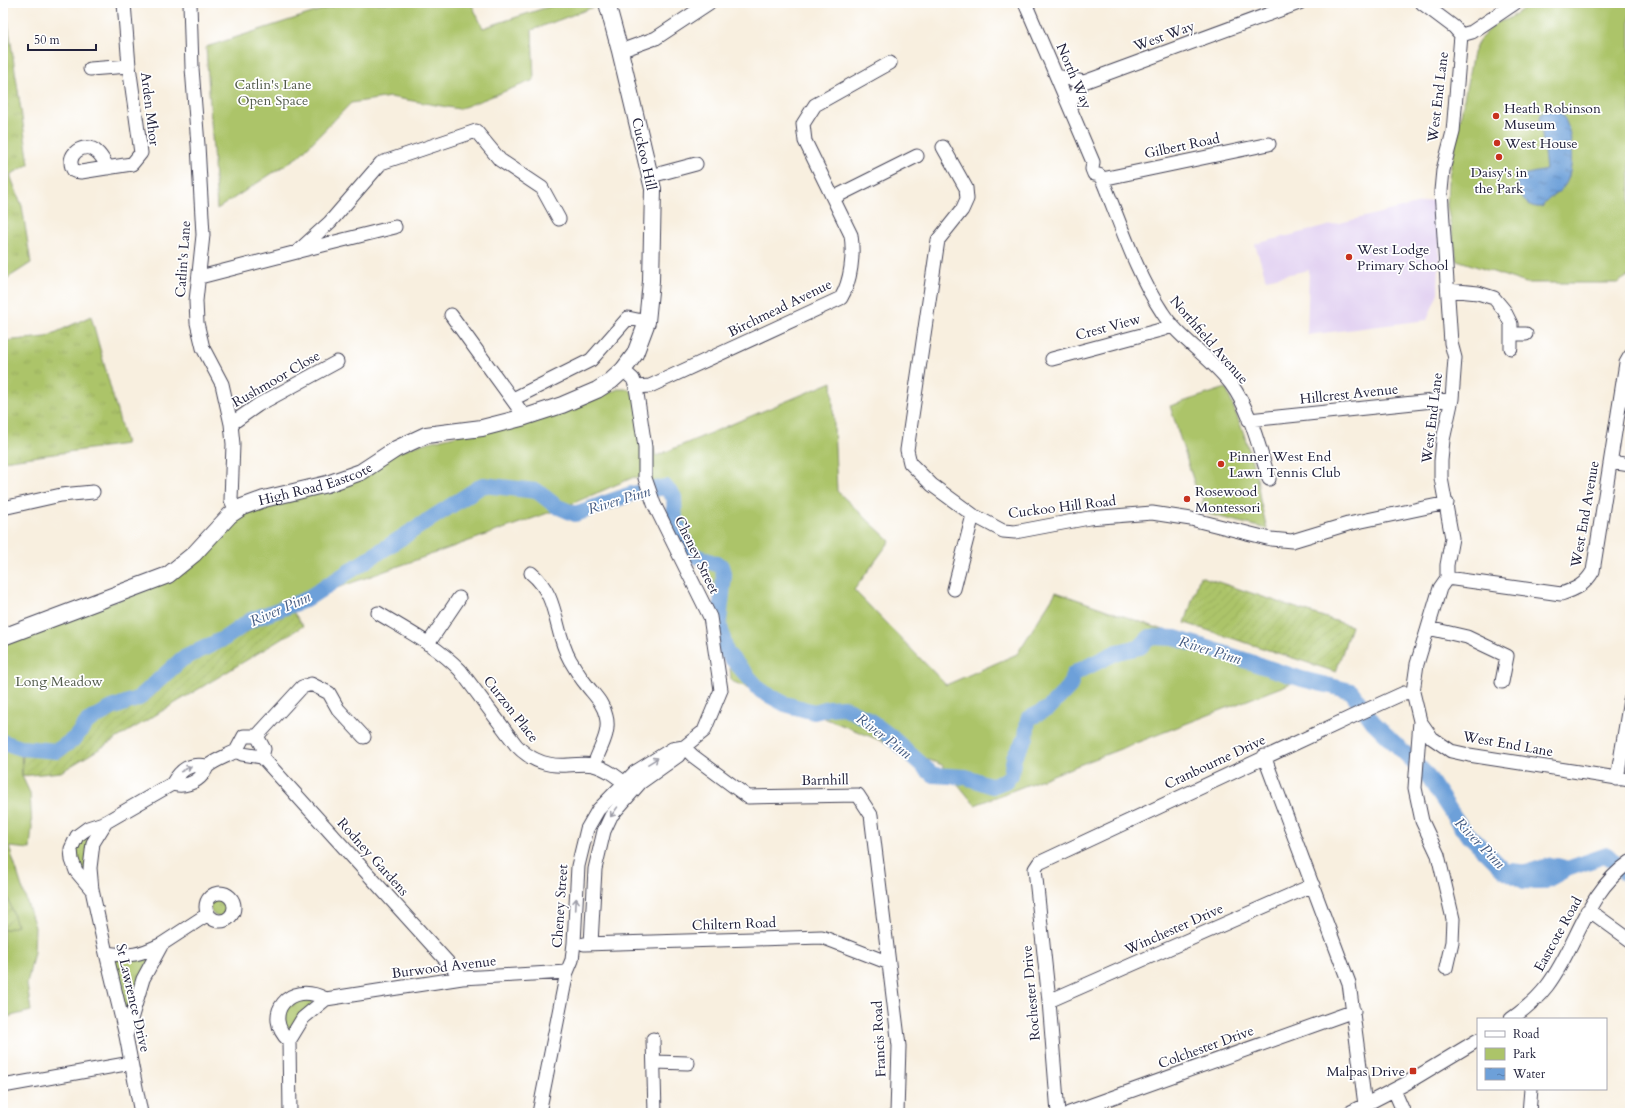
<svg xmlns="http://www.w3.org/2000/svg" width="1633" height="1116" font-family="Cardo,serif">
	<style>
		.built { fill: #e3d3f2 }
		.grass { fill: url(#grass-tufts); stroke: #677352 }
		.park { fill: #acc469; stroke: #677352 }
		.garden { fill: url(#garden-furrows); stroke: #677352 }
		.water { fill: url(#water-ripples); stroke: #48618a }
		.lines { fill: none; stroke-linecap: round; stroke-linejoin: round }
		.river { stroke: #6da0d9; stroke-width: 16 }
		.minor-casing { stroke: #424154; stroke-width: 15 }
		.major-casing { stroke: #424154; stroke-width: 18 }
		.minor { stroke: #fff; stroke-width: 13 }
		.major { stroke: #fff; stroke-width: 16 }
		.oneway { stroke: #9c9ca7 }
		.poi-dot { fill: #c8321e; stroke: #fff; stroke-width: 1.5 }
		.labels { text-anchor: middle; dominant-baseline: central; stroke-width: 3.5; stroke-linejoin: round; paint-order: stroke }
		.street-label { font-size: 14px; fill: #22223b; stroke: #fff }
		.park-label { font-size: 14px; fill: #525b4b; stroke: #fff }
		.poi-label { font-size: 14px; fill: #22223b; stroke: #fff; text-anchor: start }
		.water-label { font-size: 15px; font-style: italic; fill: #445b82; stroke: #fff }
	</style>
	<defs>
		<pattern id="grass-tufts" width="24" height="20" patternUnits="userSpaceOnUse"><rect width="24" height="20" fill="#acc469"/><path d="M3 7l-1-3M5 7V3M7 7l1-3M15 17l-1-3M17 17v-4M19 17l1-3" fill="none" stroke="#94a85c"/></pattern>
		<pattern id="garden-furrows" width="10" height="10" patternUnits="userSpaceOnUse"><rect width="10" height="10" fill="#acc469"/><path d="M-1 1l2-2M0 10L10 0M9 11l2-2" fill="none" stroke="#94a85c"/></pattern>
		<pattern id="water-ripples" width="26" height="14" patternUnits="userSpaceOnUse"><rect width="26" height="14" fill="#6da0d9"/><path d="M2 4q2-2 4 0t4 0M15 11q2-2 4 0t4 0" fill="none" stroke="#5982b1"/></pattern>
	</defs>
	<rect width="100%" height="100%" fill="#fff"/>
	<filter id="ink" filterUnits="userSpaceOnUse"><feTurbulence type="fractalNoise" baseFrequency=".025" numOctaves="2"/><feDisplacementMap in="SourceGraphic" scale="8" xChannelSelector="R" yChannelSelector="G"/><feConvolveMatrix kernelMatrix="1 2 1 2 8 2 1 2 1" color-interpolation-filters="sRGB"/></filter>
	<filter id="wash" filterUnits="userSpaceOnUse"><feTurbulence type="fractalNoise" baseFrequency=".012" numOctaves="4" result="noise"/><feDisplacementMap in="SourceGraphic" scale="16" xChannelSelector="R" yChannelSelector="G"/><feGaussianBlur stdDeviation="0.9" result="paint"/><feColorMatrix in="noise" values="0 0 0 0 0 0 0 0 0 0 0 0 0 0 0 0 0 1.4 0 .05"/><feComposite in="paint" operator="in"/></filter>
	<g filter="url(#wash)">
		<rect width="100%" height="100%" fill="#f8efdf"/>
		<path class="built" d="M 1441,198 L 1438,293 L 1427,320 L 1307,335 L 1309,270 L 1266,279 L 1255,244 Z"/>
		<path class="grass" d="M 3,3 L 5,3 L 29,164 L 10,175 L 22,206 L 31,263 L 3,281 Z
			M 91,316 L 126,444 L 3,461 L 3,341 L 46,337 Z
			M 98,827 L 86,876 L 73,851 L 82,837 Z
			M210 907a10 10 0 1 1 20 0a10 10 0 1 1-20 0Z
			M 153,953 L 128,1011 L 125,1013 L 113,959 Z
			M 313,997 L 313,1002 L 287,1032 L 282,1017 L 289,1001 Z"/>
		<path class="park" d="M 343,3 L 471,3 L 483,28 L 560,3 L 602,4 L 532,30 L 534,80 L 459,109 L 390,97 L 351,103 L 299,156 L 217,209 L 206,47 Z
			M 1532,3 L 1630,3 L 1630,275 L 1617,283 L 1526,283 L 1457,260 L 1447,206 L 1448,181 L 1473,53 L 1479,40 L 1496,23 L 1508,19 Z
			M 832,382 L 837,491 L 890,541 L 854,590 L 946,685 L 1017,654 L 1056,592 L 1302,679 L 975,805 L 942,765 L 731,681 L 726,623 L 665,487 L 634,477 L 562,508 L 295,603 L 149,683 L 57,751 L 3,741 L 3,643 L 150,588 L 239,516 L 417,445 L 577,406 L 618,389 L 628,389 L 636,396 L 656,456 Z
			M 1226,388 L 1244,434 L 1257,478 L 1260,500 L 1267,529 L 1200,512 L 1204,497 L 1198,495 L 1170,406 Z
			M 3,742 L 21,748 L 22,776 L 30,793 L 32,827 L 30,849 L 9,847 L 35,927 L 34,952 L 27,984 L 31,1011 L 3,1018 Z"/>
		<path class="garden" d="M 1200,576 L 1351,626 L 1336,672 L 1185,623 Z
			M 292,610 L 303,626 L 61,772 L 22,776 L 23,751 L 63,753 L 92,724 L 139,701 L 183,665 L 225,641 Z
			M 3,882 L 17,926 L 3,930 Z"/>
		<path class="water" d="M 1557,109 C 1561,113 1565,118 1567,124 C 1573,139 1574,172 1565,185 C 1559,194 1549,196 1542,207 C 1524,209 1516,192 1518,176 L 1546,170 L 1540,117 L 1542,112 Z"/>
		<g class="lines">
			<path class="river" d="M 3,742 L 21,748 L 57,751 L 75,738 L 88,721 L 112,708 L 139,698 L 182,659 L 225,638 L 251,620 L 305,600 L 483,485 L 537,491 L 556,506 L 575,514 L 631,494 L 665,487 L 674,497 L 675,520 L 691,554 L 721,566 L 724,576 L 719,622 L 726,652 L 761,691 L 785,704 L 814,712 L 829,708 L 843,707 L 866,718 L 890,736 L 933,775 L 966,777 L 992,786 L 1005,781 L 1011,775 L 1014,757 L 1026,737 L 1028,719 L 1049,708 L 1070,686 L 1073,675 L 1077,672 L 1117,652 L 1140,647 L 1150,637 L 1175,638 L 1217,651 L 1302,679 L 1351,691 L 1373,722 L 1426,774 L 1461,827 L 1504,870 L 1524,881 L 1543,882 L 1567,869 L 1607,855 L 1630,877
				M 1511,871 C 1516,871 1522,873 1527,872 C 1546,869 1546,861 1567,869"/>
		</g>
	</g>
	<g filter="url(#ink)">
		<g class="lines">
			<g class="minor-casing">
				<path id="minor" d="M 190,3 L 192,68 L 198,145 L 203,235 L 196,301 L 197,323 L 203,348 L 222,384 L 231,424 L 233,444 L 231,500 L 236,511
					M 1025,3 L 1093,162 L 1092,169 L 1094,174 L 1099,175 L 1102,179 C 1120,222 1136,273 1162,312 C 1179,339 1211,357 1231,384 C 1251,411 1259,448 1269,479
					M 1422,3 L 1454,27 L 1461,35 L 1453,132 L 1443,170 L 1441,191 L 1451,343 L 1455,358 L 1452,399 L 1443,440 L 1441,461 L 1441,478 L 1452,538 L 1447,565 L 1447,578 L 1440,588 L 1417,664 L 1413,692 L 1420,721 L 1432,738 L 1451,751 L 1469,755 L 1630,780
					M 1461,35 L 1472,32 L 1515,3
					M 620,51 L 656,38 L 709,3
					M 90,69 L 129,66
					M 1057,76 L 1084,82 L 1299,3
					M 1069,105 L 1084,82
					M 943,147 L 966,188 L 967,199 L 962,210 L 938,240 L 907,450 L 910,463 L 932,485 L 973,515 L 1003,531 L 1015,532 L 1089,518 L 1152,513 L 1191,519 L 1271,539 L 1292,541 L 1348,524 L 1447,503
					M 108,168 C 105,163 102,156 97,152 C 85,140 63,155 74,171 L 81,172 L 125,165 L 132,164 L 141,153 L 129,66 L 124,3
					M 651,176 L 696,164
					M 1102,179 L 1269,144
					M 833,198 L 917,156
					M 299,251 L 395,227
					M 200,277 L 297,252 L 330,222 L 381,163 L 476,131 L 500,160 L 542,188 L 559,219
					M 1448,290 L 1478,293 L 1494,298 L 1504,310 L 1511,324 L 1511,348
					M 451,315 L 525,417
					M 1512,334 L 1526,334
					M 1052,359 L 1164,329 L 1172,325
					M 636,387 L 650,386 L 841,298 C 851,281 854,255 851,235 L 805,141 L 803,124 L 815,105 L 890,63
					M 513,399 L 591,360 L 628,318 L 647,322
					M 1249,420 L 1452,399
					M 231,424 L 258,405 L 337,362
					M 1611,462 L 1630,465
					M 3,508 L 61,495 L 93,492
					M 531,573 C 560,597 553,630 570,660 C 575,668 579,676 585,683 C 593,694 603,702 606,716 C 611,733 599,749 594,765
					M 1447,578 L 1561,594 C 1576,589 1585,585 1593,571 L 1626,363 L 1630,356
					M 954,589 L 973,515
					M 378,613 C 406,630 437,646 460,670 L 516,745 C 530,760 547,767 568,765 C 577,765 585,763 593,765 C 606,768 621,779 630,788
					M 1428,628 L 1467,637 L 1507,656 L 1502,682
					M 428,644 L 459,598
					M 1420,721 L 1415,788 L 1422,821 L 1438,855 L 1453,919 L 1452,942 L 1446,968
					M 257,736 L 302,687 L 311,684 L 329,693 L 338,709 L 364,737
					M 684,747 L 693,756 L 748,797 L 858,795 L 871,815 L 899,1046 L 897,1113
					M 236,751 L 244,736 L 257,736 L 264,749 L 262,757
					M 1264,756 L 1349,983 L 1365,1105
					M 1617,779 L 1630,700
					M 172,784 C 183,787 195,784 203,774 C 205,772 206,768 208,766 C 215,760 227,756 236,751 L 242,754 L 262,757 L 462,978
					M 106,822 L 93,843 L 90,868 L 92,890 L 106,953 L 126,1036 L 141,1113
					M 92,890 L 76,871 L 72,860 L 71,849 L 77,836 L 88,828 L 106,822 L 172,784 C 181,769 189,763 207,766
					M206 907a14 14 0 1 1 28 0a14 14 0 1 1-28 0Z
					M 1587,911 L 1597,916 L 1630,940
					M 584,944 L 822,937 L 889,963
					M 591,944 L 595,869 L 604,831 L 611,816 L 640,783 L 678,756 L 684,747 L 704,731 L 721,690 L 710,617 L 654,504 L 645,478 L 645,447 L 636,387 L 633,379 L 623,370
					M 106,953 C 131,957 139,955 162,944
					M 1049,1001 L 1313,885
					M 1511,1019 C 1524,1010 1537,999 1547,986 C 1578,945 1585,893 1630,862
					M 126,1036 L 143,979 L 162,944 L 208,914
					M 653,1039 L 655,1113
					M 289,1041 C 262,1016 288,979 326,999
					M 654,1062 L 688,1063
					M 3,1086 L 131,1063
					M 1394,1090 L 1404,1113
					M 290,1113 L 289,1041 L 303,1018 L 326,999 L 462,978 L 567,972
					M 539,1113 L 567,972 L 572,960 L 574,943 L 578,866 L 587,829 L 598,810 L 635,772 L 672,749 L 684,747
					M 1058,1113 L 1049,1001 L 1035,869 L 1039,863 L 1360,713 L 1404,693 L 1413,692
					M 1069,1113 L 1354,1011
					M 1349,1113 L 1405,1084 L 1478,1040
					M 1529,1113 L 1531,1089"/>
			</g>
			<g class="major-casing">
				<g id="major">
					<path id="s1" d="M 3,637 L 168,575 L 194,554 L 230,515 L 242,507 L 264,499 L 327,484 L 361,472 L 396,449 L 426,435 L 482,428 L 525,417 L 562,405 L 597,390 L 611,381 L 623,370 L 635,354 L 647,322 L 651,281 L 653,189 L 620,51 L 607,3"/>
				</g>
			</g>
			<use href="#minor" class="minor"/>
			<use href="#major" class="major"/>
		</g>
		<defs><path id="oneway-shaft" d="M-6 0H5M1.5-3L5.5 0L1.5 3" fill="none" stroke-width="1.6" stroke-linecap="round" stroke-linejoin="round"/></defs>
		<g class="oneway">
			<use href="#oneway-shaft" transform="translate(653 761) rotate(-32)"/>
			<use href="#oneway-shaft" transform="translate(186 769) rotate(-27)"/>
			<use href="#oneway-shaft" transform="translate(614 812) rotate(126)"/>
			<use href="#oneway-shaft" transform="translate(576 904) rotate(-87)"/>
		</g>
	</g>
	<g class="poi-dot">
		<circle cx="1496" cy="116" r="4"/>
		<circle cx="1497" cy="143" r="4"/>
		<circle cx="1499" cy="157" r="4"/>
		<circle cx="1349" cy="257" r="4"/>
		<circle cx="1221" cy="464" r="4"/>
		<circle cx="1187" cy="499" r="4"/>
		<rect x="1409" y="1067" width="8" height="8" rx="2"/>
	</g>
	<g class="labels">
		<g class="street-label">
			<text transform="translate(1164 36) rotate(-20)">West Way</text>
			<text transform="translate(1074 76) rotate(67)">North Way</text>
			<text transform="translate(1438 97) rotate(-83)">West End Lane</text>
			<text transform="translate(150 109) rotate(83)">Arden Mhor</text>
			<text transform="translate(1182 146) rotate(-12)">Gilbert Road</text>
			<text transform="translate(644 154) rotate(78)">Cuckoo Hill</text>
			<text transform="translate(183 259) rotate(-86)">Catlin's Lane</text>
			<text transform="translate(780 308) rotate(-26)">Birchmead Avenue</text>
			<text transform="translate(1108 327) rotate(-15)">Crest View</text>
			<text transform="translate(1209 340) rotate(49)">Northfield Avenue</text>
			<text transform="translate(276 379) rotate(-30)">Rushmoor Close</text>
			<text transform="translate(1349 394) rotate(-6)">Hillcrest Avenue</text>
			<text transform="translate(1432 418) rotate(-83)">West End Lane</text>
			<text stroke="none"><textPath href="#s1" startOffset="354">High Road Eastcote</textPath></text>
			<text transform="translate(1062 507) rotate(-7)">Cuckoo Hill Road</text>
			<text transform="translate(1585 514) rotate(-80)">West End Avenue</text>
			<text transform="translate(697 555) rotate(64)">Cheney Street</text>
			<text transform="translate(511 709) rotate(52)">Curzon Place</text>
			<text transform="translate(1508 744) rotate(10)">West End Lane</text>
			<text transform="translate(1215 762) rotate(-25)">Cranbourne Drive</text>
			<text transform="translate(825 780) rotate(-1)">Barnhill</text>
			<text transform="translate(373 857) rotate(48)">Rodney Gardens</text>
			<text transform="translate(560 906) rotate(-86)">Cheney Street</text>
			<text transform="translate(734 924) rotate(-2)">Chiltern Road</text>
			<text transform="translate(1174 929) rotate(-24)">Winchester Drive</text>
			<text transform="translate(1558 934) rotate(-61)">Eastcote Road</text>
			<text transform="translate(444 967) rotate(-7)">Burwood Avenue</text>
			<text transform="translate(1031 993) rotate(-95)">Rochester Drive</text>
			<text transform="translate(133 998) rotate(77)">St Lawrence Drive</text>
			<text transform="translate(879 1039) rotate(-93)">Francis Road</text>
			<text transform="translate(1206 1047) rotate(-20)">Colchester Drive</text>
		</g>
		<g class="park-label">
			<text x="273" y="84">Catlin's Lane<tspan x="273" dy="16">Open Space</tspan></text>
			<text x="59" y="681">Long Meadow</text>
		</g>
		<g class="poi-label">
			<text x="1504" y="108">Heath Robinson<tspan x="1504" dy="16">Museum</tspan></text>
			<text x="1505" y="143">West House</text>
			<text x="1499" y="172" text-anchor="middle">Daisy's in<tspan x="1499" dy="16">the Park</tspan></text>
			<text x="1357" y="249">West Lodge<tspan x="1357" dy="16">Primary School</tspan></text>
			<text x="1229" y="456">Pinner West End<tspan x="1229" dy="16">Lawn Tennis Club</tspan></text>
			<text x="1195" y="491">Rosewood<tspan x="1195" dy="16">Montessori</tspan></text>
			<text x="1405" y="1071" text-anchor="end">Malpas Drive</text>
		</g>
		<g class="water-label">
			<text transform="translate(619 500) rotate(-17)">River Pinn</text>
			<text transform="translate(280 609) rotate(-24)">River Pinn</text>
			<text transform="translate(1210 650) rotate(17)">River Pinn</text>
			<text transform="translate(884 736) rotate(37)">River Pinn</text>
			<text transform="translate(1480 843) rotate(46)">River Pinn</text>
		</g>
	</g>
	<rect width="1633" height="1116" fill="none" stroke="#fff" stroke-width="16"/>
	<rect x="1477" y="1018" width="130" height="72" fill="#ffffff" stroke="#a7a7b1"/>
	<rect x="1485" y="1031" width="20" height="6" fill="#ffffff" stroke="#a7a7b1"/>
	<text x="1513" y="1038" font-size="12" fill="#22223b">Road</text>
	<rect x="1485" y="1048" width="20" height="12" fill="#acc469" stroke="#a7a7b1"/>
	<text x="1513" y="1058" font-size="12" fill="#22223b">Park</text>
	<rect x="1485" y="1068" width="20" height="12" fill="url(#water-ripples)" stroke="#a7a7b1"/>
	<text x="1513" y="1078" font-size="12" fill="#22223b">Water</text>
	<path d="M28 44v6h68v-6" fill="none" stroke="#22223b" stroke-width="2"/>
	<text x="34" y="44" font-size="12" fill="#22223b" stroke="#ffffff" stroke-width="3" paint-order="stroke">50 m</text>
</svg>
